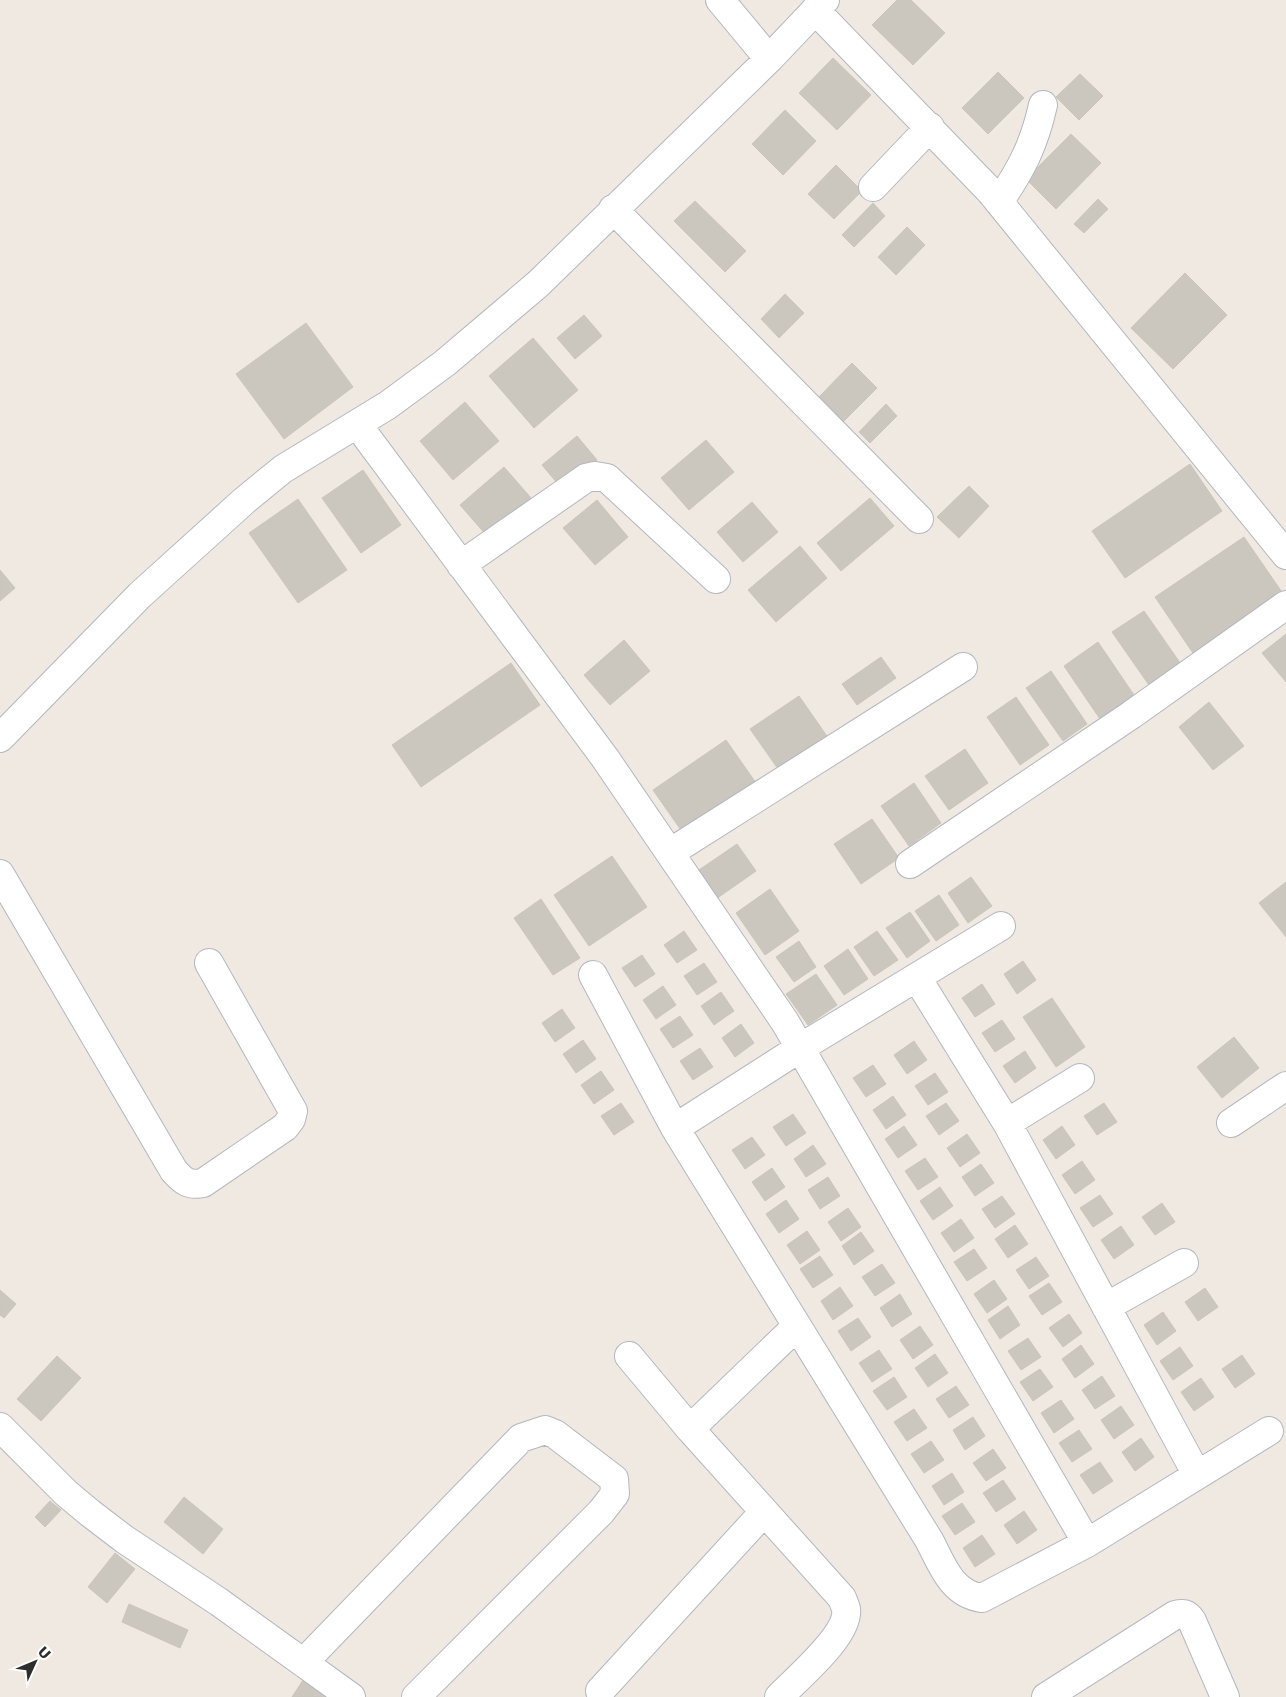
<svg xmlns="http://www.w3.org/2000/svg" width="1286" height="1697" font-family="'DejaVu Sans',sans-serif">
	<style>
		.building { fill: #cbc7bf; stroke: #cbc5ba }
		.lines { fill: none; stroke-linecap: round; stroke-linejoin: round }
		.minor-casing { stroke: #b4b7c1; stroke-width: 30 }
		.minor { stroke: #fff; stroke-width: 28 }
	</style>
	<rect width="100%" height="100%" fill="#efe9e1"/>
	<path class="building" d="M 897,0 L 911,0 L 945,33 L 913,65 L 872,25 Z
		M 833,58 L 871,95 L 837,130 L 799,93 Z
		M 998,72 L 1024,98 L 988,134 L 962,108 Z
		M 1080,74 L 1103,96 L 1079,120 L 1056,97 Z
		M 785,110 L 816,141 L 783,175 L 752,144 Z
		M 1071,134 L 1101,163 L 1056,209 L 1026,179 Z
		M 836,165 L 862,191 L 834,219 L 808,194 Z
		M 1098,199 L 1108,209 L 1084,233 L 1074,224 Z
		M 695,201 L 746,251 L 725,272 L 674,221 Z
		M 873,203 L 885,216 L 854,247 L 842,235 Z
		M 907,227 L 925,245 L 896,275 L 878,257 Z
		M 1185,273 L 1227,315 L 1173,369 L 1131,328 Z
		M 785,294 L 804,313 L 779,338 L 761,319 Z
		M 584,315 L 602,336 L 575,359 L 557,338 Z
		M 306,323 L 353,387 L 284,439 L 236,374 Z
		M 533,338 L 578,390 L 534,428 L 489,376 Z
		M 852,363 L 877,388 L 843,422 L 818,398 Z
		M 465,402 L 499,441 L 453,480 L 420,441 Z
		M 886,404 L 897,416 L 870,443 L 859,432 Z
		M 577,436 L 597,460 L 563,490 L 542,465 Z
		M 706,440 L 734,472 L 689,510 L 661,478 Z
		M 1190,464 L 1222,511 L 1125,578 L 1092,531 Z
		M 504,467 L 531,498 L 487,536 L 460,505 Z
		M 363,470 L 401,525 L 361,553 L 322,498 Z
		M 969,486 L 989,506 L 959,538 L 937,517 Z
		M 870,498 L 894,526 L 841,571 L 817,543 Z
		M 298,499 L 347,570 L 298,603 L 249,533 Z
		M 597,500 L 628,537 L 595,565 L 563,528 Z
		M 752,502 L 778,532 L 743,562 L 717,532 Z
		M 1244,537 L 1286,598 L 1197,659 L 1155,597 Z
		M 800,546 L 827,578 L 776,622 L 748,590 Z
		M 0,570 L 15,588 L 0,601 Z
		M 1144,611 L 1183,667 L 1151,688 L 1112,632 Z
		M 1286,634 L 1286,682 L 1262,653 Z
		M 624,640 L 650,671 L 610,705 L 584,675 Z
		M 1098,642 L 1134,695 L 1100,719 L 1064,666 Z
		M 881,657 L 896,678 L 857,705 L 842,684 Z
		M 511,663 L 540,705 L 421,787 L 392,745 Z
		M 1051,671 L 1087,724 L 1063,741 L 1026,688 Z
		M 799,696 L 831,742 L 783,776 L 750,729 Z
		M 1016,697 L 1049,745 L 1020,765 L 987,717 Z
		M 1209,702 L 1244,746 L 1213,770 L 1179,727 Z
		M 726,740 L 756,783 L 683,833 L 653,790 Z
		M 965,749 L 988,783 L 949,810 L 925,776 Z
		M 914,783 L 941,823 L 909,846 L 881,806 Z
		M 872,819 L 899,858 L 861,884 L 834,844 Z
		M 737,844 L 756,871 L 716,899 L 696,872 Z
		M 612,856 L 647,907 L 589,946 L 554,895 Z
		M 971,877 L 992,906 L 968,923 L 948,893 Z
		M 1286,882 L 1286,937 L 1259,903 Z
		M 770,889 L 799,931 L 765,955 L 736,913 Z
		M 939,895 L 959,925 L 936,941 L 915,911 Z
		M 541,899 L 580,958 L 553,975 L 514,918 Z
		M 910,912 L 930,941 L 907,958 L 886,928 Z
		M 684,931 L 697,950 L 677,963 L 664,945 Z
		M 877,931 L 898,960 L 874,976 L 854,947 Z
		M 799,941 L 816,967 L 794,982 L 776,957 Z
		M 848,949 L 868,979 L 844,995 L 824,966 Z
		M 642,955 L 655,974 L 635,987 L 622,968 Z
		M 1023,961 L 1036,980 L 1017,994 L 1004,974 Z
		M 704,963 L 717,982 L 697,995 L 684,976 Z
		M 816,974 L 837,1005 L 808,1025 L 786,994 Z
		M 982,984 L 995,1004 L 975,1017 L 962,998 Z
		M 663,986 L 676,1005 L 656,1019 L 643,1000 Z
		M 721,992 L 734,1011 L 714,1025 L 701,1006 Z
		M 1052,998 L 1085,1047 L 1056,1067 L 1023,1017 Z
		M 562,1009 L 575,1028 L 555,1042 L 542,1023 Z
		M 680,1016 L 693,1035 L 673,1048 L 660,1029 Z
		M 1002,1020 L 1015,1039 L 995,1052 L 982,1033 Z
		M 741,1024 L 754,1043 L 735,1057 L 722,1038 Z
		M 1234,1037 L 1259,1068 L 1222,1098 L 1197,1067 Z
		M 583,1040 L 596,1059 L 576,1073 L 563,1054 Z
		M 914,1041 L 927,1060 L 907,1074 L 894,1055 Z
		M 700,1048 L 713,1067 L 693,1080 L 680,1061 Z
		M 1025,1051 L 1036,1068 L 1015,1083 L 1003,1066 Z
		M 873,1065 L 886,1084 L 866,1097 L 853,1078 Z
		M 601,1071 L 614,1090 L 594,1104 L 581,1085 Z
		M 935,1073 L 948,1092 L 928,1105 L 915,1086 Z
		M 893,1096 L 906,1115 L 886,1129 L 873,1110 Z
		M 621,1103 L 634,1122 L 614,1135 L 601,1116 Z
		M 946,1103 L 959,1121 L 939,1135 L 926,1116 Z
		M 1104,1103 L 1117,1122 L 1097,1135 L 1084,1116 Z
		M 793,1114 L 806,1133 L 786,1146 L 773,1127 Z
		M 904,1126 L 917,1145 L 898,1158 L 885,1139 Z
		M 1062,1126 L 1075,1145 L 1056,1159 L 1043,1140 Z
		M 967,1134 L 980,1153 L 960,1167 L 947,1148 Z
		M 752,1137 L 765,1155 L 745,1169 L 732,1150 Z
		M 813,1145 L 826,1164 L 806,1177 L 794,1159 Z
		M 925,1158 L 938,1177 L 918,1190 L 905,1171 Z
		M 1082,1161 L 1095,1180 L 1075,1194 L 1062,1175 Z
		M 981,1164 L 994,1183 L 975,1196 L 962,1177 Z
		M 772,1168 L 785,1187 L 765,1201 L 752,1182 Z
		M 828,1177 L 840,1196 L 820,1209 L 808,1190 Z
		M 940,1187 L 953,1206 L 933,1220 L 920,1201 Z
		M 1100,1195 L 1113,1214 L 1093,1227 L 1080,1208 Z
		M 1002,1196 L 1015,1214 L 995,1228 L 982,1209 Z
		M 786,1200 L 799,1219 L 779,1233 L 766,1214 Z
		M 1162,1203 L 1175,1222 L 1155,1235 L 1142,1217 Z
		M 848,1208 L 861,1227 L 841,1241 L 828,1222 Z
		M 961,1219 L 974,1238 L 954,1252 L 941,1233 Z
		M 1015,1225 L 1028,1244 L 1008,1258 L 995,1239 Z
		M 1121,1226 L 1134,1245 L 1114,1259 L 1101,1240 Z
		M 807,1231 L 820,1250 L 800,1264 L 787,1245 Z
		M 861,1232 L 874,1251 L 854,1265 L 842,1246 Z
		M 974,1249 L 987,1268 L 967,1281 L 954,1262 Z
		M 820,1256 L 833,1275 L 813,1288 L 800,1269 Z
		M 1036,1257 L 1049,1276 L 1029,1289 L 1016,1270 Z
		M 882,1264 L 895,1283 L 875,1296 L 862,1277 Z
		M 994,1280 L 1007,1299 L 987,1313 L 974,1294 Z
		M 1049,1283 L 1062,1302 L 1042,1315 L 1029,1296 Z
		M 840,1287 L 853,1306 L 833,1320 L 821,1301 Z
		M 1205,1288 L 1218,1307 L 1198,1321 L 1185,1302 Z
		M 0,1290 L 16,1304 L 4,1318 L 0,1315 Z
		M 900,1294 L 912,1314 L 892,1327 L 880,1308 Z
		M 1008,1306 L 1020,1325 L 1000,1339 L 988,1320 Z
		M 1163,1312 L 1176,1331 L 1157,1345 L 1144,1325 Z
		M 1069,1314 L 1082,1333 L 1063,1347 L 1049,1328 Z
		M 858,1318 L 871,1337 L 851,1351 L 838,1331 Z
		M 920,1326 L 933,1345 L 913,1359 L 900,1340 Z
		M 1028,1338 L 1041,1357 L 1021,1370 L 1008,1351 Z
		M 1081,1345 L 1094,1364 L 1075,1378 L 1062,1359 Z
		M 1180,1347 L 1193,1366 L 1173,1380 L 1160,1361 Z
		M 879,1350 L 892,1369 L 872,1382 L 859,1363 Z
		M 935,1354 L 948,1373 L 928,1387 L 915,1368 Z
		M 1242,1355 L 1255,1374 L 1235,1388 L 1222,1369 Z
		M 57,1356 L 81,1378 L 41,1421 L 17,1399 Z
		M 1040,1369 L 1053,1387 L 1033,1401 L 1020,1382 Z
		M 1102,1376 L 1115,1396 L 1095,1409 L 1082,1390 Z
		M 894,1377 L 907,1397 L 887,1410 L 873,1391 Z
		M 1201,1378 L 1214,1397 L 1194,1411 L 1181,1392 Z
		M 956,1386 L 969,1405 L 949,1418 L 936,1399 Z
		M 1061,1400 L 1074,1419 L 1054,1433 L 1041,1413 Z
		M 1121,1406 L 1134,1425 L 1114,1439 L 1101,1420 Z
		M 914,1409 L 927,1428 L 907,1441 L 894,1422 Z
		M 973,1417 L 985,1436 L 965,1450 L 953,1430 Z
		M 1079,1430 L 1092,1449 L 1072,1462 L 1059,1443 Z
		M 1141,1438 L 1154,1457 L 1135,1471 L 1122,1452 Z
		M 931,1441 L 944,1460 L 924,1473 L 911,1454 Z
		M 993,1449 L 1006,1468 L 986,1481 L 973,1463 Z
		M 1100,1462 L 1113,1481 L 1093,1494 L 1080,1475 Z
		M 952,1473 L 964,1492 L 944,1505 L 932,1486 Z
		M 1003,1480 L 1016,1499 L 996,1512 L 983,1493 Z
		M 184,1497 L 223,1529 L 203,1554 L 164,1522 Z
		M 50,1501 L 61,1510 L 45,1527 L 35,1517 Z
		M 962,1503 L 975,1522 L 955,1535 L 942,1516 Z
		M 1024,1511 L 1037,1530 L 1017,1544 L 1004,1525 Z
		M 982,1535 L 995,1554 L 975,1567 L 963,1548 Z
		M 115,1553 L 135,1569 L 107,1603 L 88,1587 Z
		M 129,1604 L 188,1630 L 180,1648 L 122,1622 Z
		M 305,1677 L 334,1697 L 292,1697 Z"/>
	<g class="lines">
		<g class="minor-casing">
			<path id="minor" d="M 720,0 L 769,59
				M 815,10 L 990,191 L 1286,555
				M 873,187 L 930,127
				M 999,202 C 1022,168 1034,145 1043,105
				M 613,209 L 919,519
				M 357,424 L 605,758 L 785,1022 L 1087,1543
				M 461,565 L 586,478 L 595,476 L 607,478 L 716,579
				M 0,738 L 140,595 L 245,500 L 283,469 L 388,405 L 445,363 L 538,284 L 769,59 L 825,0
				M 671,852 L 963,667
				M 910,864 L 1131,715 L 1286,605
				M 0,874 L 174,1171 C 183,1181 189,1186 203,1183 L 285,1127 L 291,1119 L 293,1111 L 209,963
				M 593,975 L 675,1128 L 929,1540 C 942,1564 951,1594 982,1598 L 1087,1543 L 1269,1431
				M 917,978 L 1007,1123 L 1197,1475
				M 1007,1123 L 1080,1078
				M 1231,1123 L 1286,1086
				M 675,1128 L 800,1048 L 1001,926
				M 1106,1307 L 1184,1263
				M 629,1356 L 690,1429
				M 0,1427 L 66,1493 L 90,1513 L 124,1539 L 219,1602 L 351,1697
				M 304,1662 L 521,1438 L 545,1430 L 555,1434 L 614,1479 L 615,1494 L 601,1512 L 416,1697
				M 600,1691 L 764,1512
				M 779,1697 C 796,1679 850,1635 846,1609 C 845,1605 843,1601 842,1598 L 690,1429 L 797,1326
				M 1046,1697 L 1175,1615 C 1183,1613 1187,1613 1192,1621 L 1225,1697"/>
		</g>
		<use href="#minor" class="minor"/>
	</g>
	<g transform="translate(35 1662) rotate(46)" stroke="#ffffff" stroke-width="4" paint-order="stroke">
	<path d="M0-4L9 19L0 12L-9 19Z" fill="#2e2e2e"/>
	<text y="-8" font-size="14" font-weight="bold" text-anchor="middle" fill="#2e2e2e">U</text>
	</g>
</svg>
